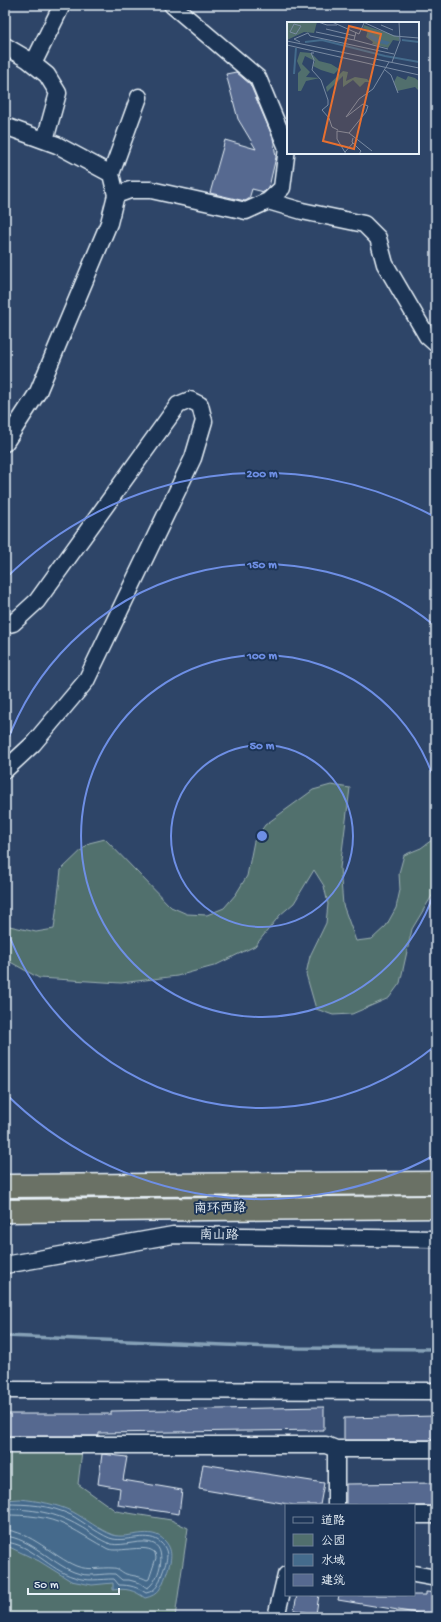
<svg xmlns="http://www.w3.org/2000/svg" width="441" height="1622" font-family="'Gochi Hand','LXGW WenKai TC',sans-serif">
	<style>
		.green { fill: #516f6d; stroke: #9cb0b2 }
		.water { fill: #446b8c; stroke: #86a1b7 }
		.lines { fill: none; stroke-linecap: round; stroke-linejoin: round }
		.shore { stroke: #a6bbcd; stroke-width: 1 }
		.stream { stroke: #86a1b7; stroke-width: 3.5 }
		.building { fill: #566990; stroke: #e8f1f8 }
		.minor-casing { stroke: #e8f1f8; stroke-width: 19 }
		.highway-casing { stroke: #e8f1f8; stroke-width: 25 }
		.minor { stroke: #1d3557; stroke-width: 16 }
		.highway { stroke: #6a7165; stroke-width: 22 }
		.ring { fill: none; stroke: #6e8fe5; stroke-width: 2 }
		.labels { text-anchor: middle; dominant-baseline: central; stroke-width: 4; stroke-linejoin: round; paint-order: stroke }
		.street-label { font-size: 13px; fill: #e8f1f8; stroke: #1d3557 }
		.inset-river { fill: none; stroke: #446b8c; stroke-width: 2 }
		.inset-road { fill: none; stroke: #788aa2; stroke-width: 1 }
		.view { fill: #e8702f; fill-opacity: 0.15; stroke: #e8702f; stroke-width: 2 }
		.inset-edge { fill: none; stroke: #e8f1f8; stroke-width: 2 }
		.centre { fill: #6e8fe5; stroke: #1d3557; stroke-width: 2 }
		.ring-label { font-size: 12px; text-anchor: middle; font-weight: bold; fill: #6e8fe5; stroke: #1d3557; stroke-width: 4; stroke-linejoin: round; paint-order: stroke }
	</style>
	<rect width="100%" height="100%" fill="#2e4568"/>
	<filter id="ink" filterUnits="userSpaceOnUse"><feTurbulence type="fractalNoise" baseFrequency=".025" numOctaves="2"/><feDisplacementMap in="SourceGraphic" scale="8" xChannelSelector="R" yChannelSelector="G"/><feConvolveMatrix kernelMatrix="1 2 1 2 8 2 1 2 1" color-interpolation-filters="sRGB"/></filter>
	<g filter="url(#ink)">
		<path class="green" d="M 331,785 L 350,788 L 340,868 L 343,905 L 356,941 L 372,939 L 386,926 L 396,908 L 400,890 L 399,873 L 404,855 L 421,848 L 436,837 L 436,889 L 412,929 L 400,983 L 389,998 L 352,1014 L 333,1015 L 316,1009 L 306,974 L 310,956 L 326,923 L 328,904 L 324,886 L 314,870 L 294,903 L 280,915 L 255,946 L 214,966 L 177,976 L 121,983 L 39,978 L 5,959 L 5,925 L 36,932 L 54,929 L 61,870 L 89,843 L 105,839 L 171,907 L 187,914 L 207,915 L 224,908 L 236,894 L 247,876 L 254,841 L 265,825 L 313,790 Z
			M 5,1450 L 82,1451 L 78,1484 L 116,1511 L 171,1520 L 188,1528 L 175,1617 L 5,1617 Z"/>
		<path class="water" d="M 20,1499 C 38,1501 57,1504 73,1512 C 86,1519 99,1530 113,1535 C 128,1540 151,1525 165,1541 C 175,1552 170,1563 166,1575 C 161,1588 159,1595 145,1598 C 134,1590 126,1588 113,1590 L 113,1583 L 92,1585 L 71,1581 L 39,1561 L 5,1545 L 5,1500 Z"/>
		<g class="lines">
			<path class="shore" d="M 5,1504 C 28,1504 50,1505 71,1515 C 80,1520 105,1538 113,1539 C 128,1542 149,1531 161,1543 C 171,1552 166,1563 162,1574 C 159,1583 157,1591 146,1593 C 137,1587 130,1585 119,1585 L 114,1579 C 99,1579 88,1582 74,1577 C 49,1570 32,1544 5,1542
				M 5,1509 C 32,1509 55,1512 79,1526 C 89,1531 100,1541 111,1544 C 123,1547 143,1538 154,1544 C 168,1551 158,1583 147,1588 L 140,1583 L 129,1580 L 122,1580 L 115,1574 C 101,1573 89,1578 74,1572 C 53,1564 30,1538 5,1536
				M 5,1515 C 26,1515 47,1516 67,1526 C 81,1533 94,1542 108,1549 C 120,1553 147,1543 155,1553 L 156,1558 L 149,1579 L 147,1580 C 140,1576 133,1576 126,1574 C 121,1572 119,1568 113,1568 C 100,1567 89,1571 76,1566 C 54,1557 30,1531 5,1530"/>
			<path class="stream" d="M 5,1336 L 299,1348 L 436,1349"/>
		</g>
		<path class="building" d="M 236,72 L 250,84 L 273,138 L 276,157 L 269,187 L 264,192 L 252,189 L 249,199 L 245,201 L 210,193 L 225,140 L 256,149 L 238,119 L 226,74 Z
			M 324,1407 L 324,1430 L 99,1433 L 99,1436 L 5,1436 L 5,1414 L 111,1414 L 111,1411 Z
			M 436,1416 L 436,1440 L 344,1440 L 344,1418 Z
			M 102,1454 L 127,1457 L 123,1480 L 182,1490 L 179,1514 L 118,1505 L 120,1488 L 98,1484 Z
			M 203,1464 L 324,1483 L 320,1505 L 294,1505 L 199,1489 Z
			M 436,1483 L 436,1506 L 346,1505 L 346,1484 Z
			M 426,1592 L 436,1593 L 436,1617 L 422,1617 L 422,1614 L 338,1600 L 339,1595 L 426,1595 Z
			M 297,1595 L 319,1595 L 316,1614 L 294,1610 Z"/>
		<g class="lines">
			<g class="minor-casing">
				<path id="minor" d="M 5,46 L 27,59 L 47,75 L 58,93 L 45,140
					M 33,64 L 62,5
					M 5,126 L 57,145 L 111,174 L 116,195
					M 111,174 L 139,97
					M 268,201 L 302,211 L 364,224 L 378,238 L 385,264 L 427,336 L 436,344
					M 5,443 L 38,392 L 109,223 L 116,195 L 130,190 L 151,190 L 246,211 L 268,201 L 282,188 L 287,148 L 258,78 L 172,5
					M 5,625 L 13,623 L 37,601 L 178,405 L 190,400 L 200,405 L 204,421 L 193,458 L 86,681 L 33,744 L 5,770
					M 5,1265 L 173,1235 L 436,1239
					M 5,1390 L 436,1391
					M 5,1445 L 326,1445 L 336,1449
					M 336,1505 L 336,1449 L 436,1449
					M 414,1515 L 436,1515
					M 414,1574 L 436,1578
					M 276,1617 L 286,1575"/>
			</g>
			<g class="highway-casing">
				<path id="highway" d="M 5,1186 L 436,1183
					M 5,1211 L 436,1207"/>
			</g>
			<use href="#minor" class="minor"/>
			<use href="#highway" class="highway"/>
		</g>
	</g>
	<g class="ring">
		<circle cx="262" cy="836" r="91"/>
		<path d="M436 886A181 181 0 1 1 436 786"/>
		<path d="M435 1046A272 272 0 0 1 6 927M6 745A272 272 0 0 1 435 626"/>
		<path d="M435 1155A363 363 0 0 1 5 1093M5 579A363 363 0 0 1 435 517"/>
	</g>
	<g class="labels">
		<g class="street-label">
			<text transform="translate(220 1209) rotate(-1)">南环西路</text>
			<text transform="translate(219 1236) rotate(1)">南山路</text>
		</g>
	</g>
	<g transform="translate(287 22)">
		<rect width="132" height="132" fill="#2e4568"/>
		<path d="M 0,0 L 30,0 L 27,11 L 17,10 L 0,18 ZM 77,3 L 112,15 L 112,19 L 106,18 L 101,26 L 85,22 L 86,20 L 79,15 L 81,8 L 76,6 ZM 13,30 L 24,31 L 32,39 L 44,42 L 52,47 L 47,52 L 34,48 L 26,44 L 28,39 L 18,34 L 15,42 L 23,50 L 19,55 L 33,56 L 19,59 L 14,69 L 11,69 L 11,51 L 14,48 L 10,39 ZM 56,49 L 61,50 L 59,59 L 68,55 L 80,57 L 83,60 L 78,60 L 73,65 L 66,58 L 56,65 L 56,54 L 40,70 L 39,65 ZM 110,54 L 119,58 L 121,54 L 128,56 L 132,59 L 132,69 L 128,65 L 110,69 L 107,60 Z" fill="#516f6d"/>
		<path d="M 83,11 L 92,17 L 103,20 L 100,23 L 89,20 L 81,15 Z" fill="#446b8c"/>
		<path class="inset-river" d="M 115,18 L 132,20M 18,20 L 35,18 L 98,34 L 132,40M 7,52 L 9,26"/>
		<path class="inset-road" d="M 31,0 L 40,3 L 50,3M 45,0 L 72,12 L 77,1M 76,0 L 107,14 L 132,16M 7,2 L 14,4 L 9,12 L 3,10 ZM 94,3 L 106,8M 39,7 L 68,14M 29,10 L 67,18 L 69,10M 67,18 L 101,27M 0,19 L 132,46M 13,20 L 7,17 L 21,11 L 23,14 L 107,32M 0,23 L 132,53M 27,31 L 24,31 L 27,38 L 25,48 L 34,58 L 41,78 L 41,83 L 35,88 L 42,96 L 45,105 L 51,108M 105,40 L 113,19 L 112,0M 98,48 L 104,53 L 111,71M 62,111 L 85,129M 66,116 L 65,120 L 74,129 L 72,132M 58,130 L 66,121M 59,132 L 50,117 L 50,109 L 62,111 L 79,90 L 81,84 L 76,82 L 59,95 L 72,77 L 86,67 L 102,40"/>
		<path class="view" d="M 62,4 L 94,12 L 67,127 L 36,119 Z"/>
		<rect width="132" height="132" class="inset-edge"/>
	</g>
	<circle cx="262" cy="836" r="6" class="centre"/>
	<g class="ring-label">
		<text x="262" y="477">200 m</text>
		<text x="262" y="568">150 m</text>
		<text x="262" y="659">100 m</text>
		<text x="262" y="749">50 m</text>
	</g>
	<rect width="441" height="1622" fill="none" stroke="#1d3557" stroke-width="20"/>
	<rect x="10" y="10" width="421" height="1602" fill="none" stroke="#e8f1f8" stroke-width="1.5" filter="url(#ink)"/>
	<rect x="285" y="1504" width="130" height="92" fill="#1d3557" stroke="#6e8097"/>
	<rect x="293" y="1517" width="20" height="6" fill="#1d3557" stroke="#6e8097"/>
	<text x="321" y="1524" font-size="12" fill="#e8f1f8">道路</text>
	<rect x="293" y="1534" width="20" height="12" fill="#516f6d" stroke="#6e8097"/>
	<text x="321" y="1544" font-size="12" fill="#e8f1f8">公园</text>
	<rect x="293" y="1554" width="20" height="12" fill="#446b8c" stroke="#6e8097"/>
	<text x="321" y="1564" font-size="12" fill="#e8f1f8">水域</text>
	<rect x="293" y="1574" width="20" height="12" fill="#566990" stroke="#6e8097"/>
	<text x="321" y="1584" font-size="12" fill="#e8f1f8">建筑</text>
	<path d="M28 1588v6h91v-6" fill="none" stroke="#e8f1f8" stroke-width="2"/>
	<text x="34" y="1588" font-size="12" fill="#e8f1f8" stroke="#1d3557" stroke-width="3" paint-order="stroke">50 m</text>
</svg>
